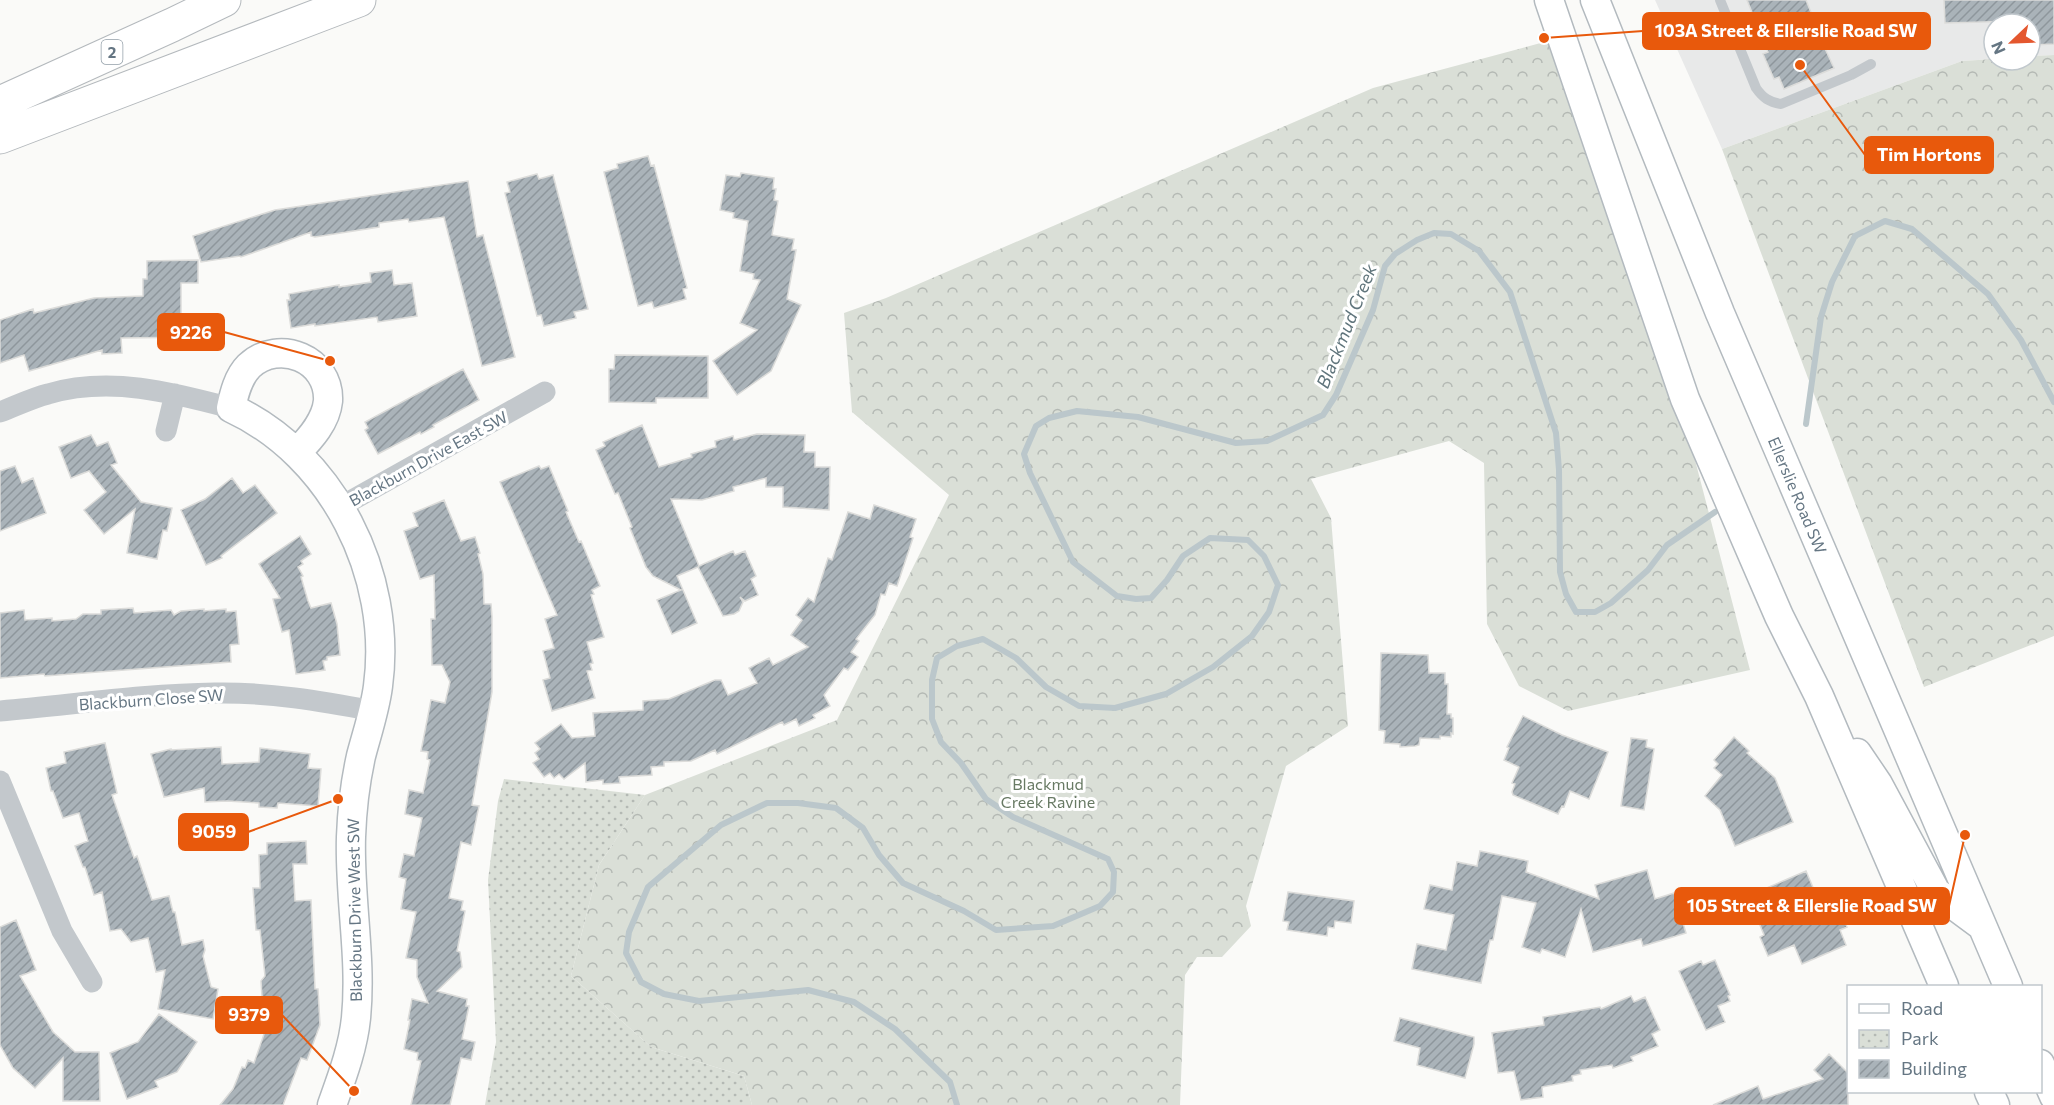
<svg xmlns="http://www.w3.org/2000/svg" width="2054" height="1105" font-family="Commissioner,sans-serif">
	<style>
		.built { fill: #e8e9e9 }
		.forest { fill: url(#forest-crowns) }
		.park { fill: url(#park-dots) }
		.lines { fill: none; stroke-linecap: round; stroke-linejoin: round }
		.stream { stroke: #bbc7cb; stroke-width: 6 }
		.building { fill: url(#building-hatch); stroke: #dcdcda; stroke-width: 1.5 }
		.secondary-casing { stroke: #b3babf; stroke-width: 31 }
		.highway-casing { stroke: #b4b9bd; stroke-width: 35 }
		.lane { stroke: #c3c8cc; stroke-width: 10 }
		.street { stroke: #c3c8cc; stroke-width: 21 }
		.secondary { stroke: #fff; stroke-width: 28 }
		.highway { stroke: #fff; stroke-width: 33 }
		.labels { text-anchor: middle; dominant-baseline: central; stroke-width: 6; stroke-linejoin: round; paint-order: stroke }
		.shield { fill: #fff; stroke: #939fa8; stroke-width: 1.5 }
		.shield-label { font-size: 15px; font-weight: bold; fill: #657683 }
		.street-label { font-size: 16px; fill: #657683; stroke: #fff }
		.park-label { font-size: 16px; fill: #687a64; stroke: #fff }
		.water-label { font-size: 18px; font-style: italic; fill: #60757c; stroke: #fff }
		.leader { fill: none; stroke: #e8590c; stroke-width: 2 }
		.callout-dot { fill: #e8590c; stroke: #fff; stroke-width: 2 }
		.callout { fill: #e8590c; stroke: #e8590c; stroke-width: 2 }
		.callout-label { font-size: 18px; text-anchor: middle; font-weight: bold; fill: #fff }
	</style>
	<defs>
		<pattern id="forest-crowns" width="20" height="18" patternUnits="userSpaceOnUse" patternTransform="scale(1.5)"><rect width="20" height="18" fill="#dadfd7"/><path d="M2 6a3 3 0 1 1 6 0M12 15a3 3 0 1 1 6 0" fill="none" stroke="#b4b9b4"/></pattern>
		<pattern id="park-dots" width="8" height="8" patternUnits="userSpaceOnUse" patternTransform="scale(1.5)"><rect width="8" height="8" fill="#dadfd7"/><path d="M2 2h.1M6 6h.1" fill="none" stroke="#b4b9b4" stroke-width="1.8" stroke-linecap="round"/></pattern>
		<pattern id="building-hatch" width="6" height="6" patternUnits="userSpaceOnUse" patternTransform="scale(1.5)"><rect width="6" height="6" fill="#aab3b9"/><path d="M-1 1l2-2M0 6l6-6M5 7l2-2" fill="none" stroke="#8e969c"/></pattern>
	</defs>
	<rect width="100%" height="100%" fill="#fafaf8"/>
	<path class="built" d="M 1655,0 L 2054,0 L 2054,55 L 2030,56 L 2030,24 L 1994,24 L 1994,59 L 1962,61 L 1722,149 Z"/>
	<path class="forest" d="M 1548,41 L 1684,418 L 1750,670 L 1568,711 L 1519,686 L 1487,624 L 1484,463 L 1449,441 L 1311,479 L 1331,518 L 1348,726 L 1286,766 L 1246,906 L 1251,926 L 1222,957 L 1197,957 L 1185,975 L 1180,1105 L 752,1105 L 744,1076 L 651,1047 L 571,976 L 599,865 L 645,795 L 837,720 L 949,495 L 852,412 L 844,313 L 886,298 L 1373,88 Z
		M 2054,55 L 2054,636 L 1924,687 L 1722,149 L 1962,61 L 1994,59 L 2030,60 L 2030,56 Z"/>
	<path class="park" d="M 504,779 L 645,795 L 599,865 L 571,976 L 651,1047 L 744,1076 L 752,1105 L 485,1105 L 496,1042 L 488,880 L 498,801 Z"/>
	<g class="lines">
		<path class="stream" d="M 1806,424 L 1821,317 L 1832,282 L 1855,236 L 1885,221 L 1912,229 L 1988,294 L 2021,340 L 2054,402
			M 957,1105 L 950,1082 L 895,1029 L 854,1002 L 808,990 L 699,1001 L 664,994 L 641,982 L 626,953 L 629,932 L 648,887 L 721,825 L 767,803 L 798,803 L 836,808 L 863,828 L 879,855 L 903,883 L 964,911 L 996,930 L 1053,926 L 1100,906 L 1113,892 L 1114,872 L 1108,859 L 1013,817 L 986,799 L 961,763 L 941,742 L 932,719 L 932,680 L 937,658 L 957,646 L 983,639 L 1016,658 L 1046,687 L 1079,706 L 1115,708 L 1166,694 L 1213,667 L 1252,636 L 1269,612 L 1278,585 L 1264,556 L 1248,540 L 1210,538 L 1183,556 L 1167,580 L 1151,598 L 1136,599 L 1117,596 L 1073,562 L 1030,473 L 1024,454 L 1036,426 L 1049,418 L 1077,411 L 1138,417 L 1236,443 L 1267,441 L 1323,415 L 1336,395 L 1373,310 L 1385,266 L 1395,254 L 1417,240 L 1434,233 L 1451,234 L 1479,251 L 1510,292 L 1556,433 L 1559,470 L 1560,572 L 1566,594 L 1576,612 L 1595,612 L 1611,603 L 1648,570 L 1667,545 L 1715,512"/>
	</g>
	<path class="building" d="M 1747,0 L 1806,0 L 1812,15 L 1816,13 L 1826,38 L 1821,40 L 1834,68 L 1784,89 L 1779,77 L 1774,79 L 1763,54 L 1768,52 Z
		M 1944,0 L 2054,0 L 2054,44 L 2030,45 L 2030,24 L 2021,24 L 2021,21 L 1945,23 Z
		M 648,156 L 651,166 L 654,165 L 687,288 L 683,289 L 686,299 L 654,308 L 652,302 L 638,306 L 604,172 L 618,168 L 617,164 Z
		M 741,173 L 774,178 L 773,189 L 776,189 L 774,200 L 778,201 L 772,235 L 794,239 L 792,250 L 796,250 L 787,299 L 801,305 L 771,371 L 737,395 L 713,361 L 757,330 L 740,323 L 760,280 L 753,279 L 754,274 L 740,271 L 748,221 L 733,218 L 734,213 L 720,210 L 726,175 L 740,177 Z
		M 537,174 L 539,179 L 553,175 L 588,309 L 574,312 L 576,318 L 544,326 L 541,315 L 537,316 L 505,193 L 510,192 L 507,182 Z
		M 468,181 L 477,237 L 483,235 L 515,357 L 482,366 L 444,217 L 409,222 L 408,219 L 379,223 L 379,227 L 315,237 L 311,236 L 311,232 L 241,257 L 240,256 L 201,262 L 193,236 L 275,210 Z
		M 198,260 L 198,283 L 181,283 L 181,314 L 198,314 L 198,337 L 121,338 L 122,353 L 102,354 L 102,350 L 29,371 L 24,355 L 0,363 L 0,320 L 33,309 L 34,313 L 94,298 L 143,296 L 143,279 L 147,279 L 147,261 Z
		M 392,270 L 394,285 L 412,283 L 417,316 L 378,322 L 377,317 L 315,326 L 315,324 L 291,328 L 287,300 L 290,300 L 289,294 L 339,285 L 339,287 L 371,282 L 370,273 Z
		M 615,355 L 708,356 L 708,398 L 656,398 L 656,403 L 609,402 L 609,369 L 614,369 Z
		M 463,369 L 479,400 L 433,425 L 434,427 L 421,434 L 420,432 L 378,454 L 365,430 L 368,428 L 365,422 Z
		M 642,425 L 659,467 L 692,457 L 691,454 L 716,447 L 715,441 L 733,436 L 734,440 L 757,434 L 805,435 L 804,452 L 815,452 L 815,467 L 830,467 L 829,510 L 783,507 L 783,487 L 766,487 L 766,478 L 733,487 L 734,491 L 702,500 L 671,499 L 699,566 L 733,551 L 735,555 L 745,551 L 756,576 L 751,579 L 758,595 L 745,601 L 740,597 L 743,602 L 739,611 L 734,614 L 723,616 L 698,567 L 677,576 L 697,623 L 672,634 L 657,600 L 681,590 L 653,576 L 646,567 L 630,528 L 632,527 L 618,493 L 615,494 L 596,450 L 605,446 L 603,442 Z
		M 91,435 L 97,446 L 108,442 L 117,463 L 111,465 L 141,502 L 172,508 L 167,531 L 163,530 L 157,559 L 127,553 L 135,509 L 104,534 L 84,510 L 106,492 L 89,471 L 71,478 L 59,447 Z
		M 15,466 L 22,483 L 33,478 L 46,513 L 0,531 L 0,471 Z
		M 539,466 L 541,469 L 549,466 L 568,511 L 566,512 L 579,542 L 581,541 L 600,586 L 592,590 L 594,594 L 591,595 L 604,637 L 587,642 L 593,663 L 590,664 L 592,670 L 587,671 L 595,698 L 552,711 L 543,680 L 550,678 L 543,651 L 554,648 L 545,619 L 557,615 L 500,482 Z
		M 232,478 L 243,493 L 255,485 L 277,513 L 221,556 L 222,558 L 206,565 L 181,510 L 205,499 Z
		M 444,500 L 461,541 L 475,537 L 480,553 L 478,554 L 483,574 L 484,604 L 491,604 L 492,617 L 492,692 L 472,805 L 479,806 L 471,845 L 461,842 L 449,898 L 463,901 L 461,910 L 465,911 L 457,951 L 460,952 L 462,967 L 437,991 L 467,999 L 466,1006 L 469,1006 L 462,1039 L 475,1042 L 471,1060 L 461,1058 L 450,1105 L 411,1105 L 421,1061 L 417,1060 L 418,1053 L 404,1049 L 410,1020 L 408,1020 L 412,999 L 428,1003 L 417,977 L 417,960 L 406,958 L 416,912 L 401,909 L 406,879 L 399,877 L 404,854 L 414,856 L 422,818 L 405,814 L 409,790 L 423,793 L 430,760 L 427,759 L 428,752 L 421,751 L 431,700 L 445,703 L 450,682 L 442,665 L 432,665 L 431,619 L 435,619 L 434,575 L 420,579 L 404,531 L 418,526 L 413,513 Z
		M 874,505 L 916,519 L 910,537 L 913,538 L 897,586 L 889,583 L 885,595 L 881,594 L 875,615 L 856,639 L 859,641 L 851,652 L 858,657 L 848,670 L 844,668 L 824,695 L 830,706 L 813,715 L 815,718 L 799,726 L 796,719 L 784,725 L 782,722 L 717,754 L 715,750 L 691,761 L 664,762 L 664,766 L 651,767 L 652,775 L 619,777 L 620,783 L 603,784 L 603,780 L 586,782 L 585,763 L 564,779 L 559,774 L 554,778 L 550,773 L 544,777 L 533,763 L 539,759 L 535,753 L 540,749 L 535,743 L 561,724 L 572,738 L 595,736 L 593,713 L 643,710 L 643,701 L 669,699 L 715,680 L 721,680 L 728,695 L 757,683 L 749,668 L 769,658 L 773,665 L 808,647 L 791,635 L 802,620 L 796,615 L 808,598 L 814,602 L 828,558 L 832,560 L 848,512 L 870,519 Z
		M 300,536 L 311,554 L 301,561 L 303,564 L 298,567 L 303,576 L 301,577 L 308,601 L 311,608 L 331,603 L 337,624 L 340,655 L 327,657 L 327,660 L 323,661 L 325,670 L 296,674 L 289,630 L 282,632 L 273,599 L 280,598 L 259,564 Z
		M 133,608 L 134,613 L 171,610 L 174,615 L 181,611 L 204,609 L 204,611 L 226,609 L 226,612 L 236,611 L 239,644 L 230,645 L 231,662 L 45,676 L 44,674 L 0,678 L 0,613 L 24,610 L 25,620 L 52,618 L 52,621 L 76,619 L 83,614 L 101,614 L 101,610 Z
		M 1381,653 L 1428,655 L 1429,673 L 1445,673 L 1445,684 L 1448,684 L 1447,714 L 1451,714 L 1451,718 L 1453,718 L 1453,734 L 1451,733 L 1451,737 L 1440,736 L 1440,739 L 1420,738 L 1419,745 L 1415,746 L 1400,747 L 1400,744 L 1384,743 L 1385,731 L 1379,730 Z
		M 1523,716 L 1562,735 L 1608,752 L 1589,799 L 1570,791 L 1564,807 L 1562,806 L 1558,814 L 1513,795 L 1512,792 L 1515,784 L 1512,783 L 1519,767 L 1504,760 L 1509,748 L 1507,747 Z
		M 1734,737 L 1749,751 L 1747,753 L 1775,778 L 1793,822 L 1735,846 L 1720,810 L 1705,796 L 1722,775 L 1714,768 L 1718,764 L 1714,760 Z
		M 1631,738 L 1647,740 L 1646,747 L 1654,749 L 1644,810 L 1621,806 Z
		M 105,743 L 117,793 L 112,795 L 134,858 L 137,856 L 152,900 L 169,896 L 173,912 L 175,912 L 182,945 L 203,940 L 205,950 L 203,956 L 211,987 L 218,989 L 213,1019 L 158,1009 L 165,970 L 156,972 L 148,938 L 131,942 L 121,929 L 110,931 L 102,892 L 94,895 L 85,867 L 83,867 L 75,846 L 88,841 L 79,813 L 63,818 L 53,791 L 51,791 L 46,768 L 66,763 L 64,752 Z
		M 221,747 L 222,764 L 259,762 L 260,748 L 310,754 L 308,768 L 321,769 L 318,806 L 278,803 L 277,808 L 259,807 L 259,803 L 227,801 L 205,802 L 204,788 L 164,797 L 151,754 L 171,749 L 171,750 Z
		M 306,841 L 307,864 L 293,864 L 295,901 L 311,900 L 315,989 L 318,989 L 320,1025 L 307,1060 L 301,1058 L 283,1105 L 220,1105 L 233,1089 L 242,1067 L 245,1068 L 248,1060 L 254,1063 L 272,1011 L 263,1012 L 261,981 L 265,976 L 260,930 L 256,930 L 253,888 L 260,888 L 259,855 L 267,854 L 267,843 Z
		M 1480,851 L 1528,861 L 1526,872 L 1599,899 L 1595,885 L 1647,870 L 1655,899 L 1674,893 L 1686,933 L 1643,946 L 1641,939 L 1593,952 L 1581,909 L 1565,957 L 1542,949 L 1540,953 L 1522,947 L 1536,903 L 1502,896 L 1493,940 L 1490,940 L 1481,983 L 1412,969 L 1417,944 L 1446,950 L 1454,915 L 1424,909 L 1430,885 L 1452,890 L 1457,862 L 1477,866 Z
		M 1806,871 L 1823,911 L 1837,905 L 1847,927 L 1840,930 L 1846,945 L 1802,964 L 1794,945 L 1768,956 L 1760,937 L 1764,935 L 1748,896 Z
		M 1288,892 L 1354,901 L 1351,923 L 1335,921 L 1334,928 L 1328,927 L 1327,936 L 1287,930 L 1289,922 L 1283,921 Z
		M 16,920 L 36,970 L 20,976 L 53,1032 L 75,1052 L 99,1052 L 100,1101 L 63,1101 L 63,1058 L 35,1088 L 13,1068 L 0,1045 L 0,927 Z
		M 1715,960 L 1730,995 L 1728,996 L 1730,1001 L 1718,1006 L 1725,1022 L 1706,1030 L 1679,971 L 1701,961 L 1703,965 Z
		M 1631,996 L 1634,1002 L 1645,997 L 1660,1030 L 1652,1034 L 1658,1046 L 1631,1057 L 1633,1061 L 1613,1068 L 1612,1065 L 1580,1070 L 1581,1074 L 1572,1076 L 1573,1081 L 1542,1087 L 1543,1097 L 1521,1100 L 1514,1071 L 1498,1073 L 1492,1033 L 1544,1025 L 1543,1017 L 1600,1007 L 1601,1009 Z
		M 159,1014 L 197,1042 L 177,1072 L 155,1081 L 158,1087 L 127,1099 L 110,1053 L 138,1042 Z
		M 1400,1018 L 1474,1037 L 1474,1044 L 1465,1078 L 1417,1065 L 1420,1048 L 1394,1041 Z
		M 1829,1054 L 1848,1073 L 1848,1105 L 1713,1105 L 1758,1086 L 1763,1099 L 1823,1079 L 1814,1070 Z"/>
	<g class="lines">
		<g class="secondary-casing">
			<path id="secondary" d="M 1549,0 L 1685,399 L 1779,616 L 1819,696 L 1944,986
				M 1595,0 L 1720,313 L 2008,986
				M 297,452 C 311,438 326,421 328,401 C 330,359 279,338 249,366 C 238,377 234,394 231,408 C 333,455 393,575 378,686 C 375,710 367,733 361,756 C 355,783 352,809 351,837 C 349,897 362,958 356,1018 C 353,1048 342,1077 332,1105
				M 1857,753 L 1878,784 L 1936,892 L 1982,926
				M 2040,1064 L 2054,1096
				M 1989,1092 L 1995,1105"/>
		</g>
		<g class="highway-casing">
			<path id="highway" d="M 0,103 L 172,25 L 224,0
				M 0,137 L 359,0"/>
		</g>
		<path class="lane" d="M 1720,0 L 1756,88 C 1763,98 1769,102 1781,104 L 1851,75 L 1871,64"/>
		<path class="street" d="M 0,412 C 16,406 32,398 48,394 C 109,376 171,392 231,408
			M 166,431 L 175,394
			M 340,507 L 545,392
			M 0,711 C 71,705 143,694 215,693 C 268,692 321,701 374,711
			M 0,781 L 62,931 L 92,982"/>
		<use href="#secondary" class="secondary"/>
		<use href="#highway" class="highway"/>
	</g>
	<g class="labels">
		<rect class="shield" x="101.5" y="40" width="21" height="24" rx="4.5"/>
		<g class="shield-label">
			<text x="112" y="52">2</text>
		</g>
		<g class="street-label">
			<text transform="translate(428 458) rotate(-29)">Blackburn Drive East SW</text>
			<text transform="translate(1798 495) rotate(67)">Ellerslie Road SW</text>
			<text transform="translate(151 699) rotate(-4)">Blackburn Close SW</text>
			<text transform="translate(354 910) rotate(-91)">Blackburn Drive West SW</text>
		</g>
		<g class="park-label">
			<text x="1048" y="783">Blackmud<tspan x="1048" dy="18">Creek Ravine</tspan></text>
		</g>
		<g class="water-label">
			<text transform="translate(1346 326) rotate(-68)">Blackmud Creek</text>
		</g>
	</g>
	<path class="leader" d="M1544 38L1643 31M1800 65L1865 155M330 361L224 332M338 799L248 832M1965 835L1949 906M354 1091L282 1015"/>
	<g class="callout-dot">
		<circle cx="1544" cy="38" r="6"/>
		<circle cx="1800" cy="65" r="6"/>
		<circle cx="330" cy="361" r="6"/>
		<circle cx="338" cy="799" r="6"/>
		<circle cx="1965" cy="835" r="6"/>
		<circle cx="354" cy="1091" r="6"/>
	</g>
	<g class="callout">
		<rect x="1643" y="13" width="287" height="36" rx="6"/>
		<rect x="1865" y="137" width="128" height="36" rx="6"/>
		<rect x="158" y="314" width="66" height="36" rx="6"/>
		<rect x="179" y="814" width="69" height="36" rx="6"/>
		<rect x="1675" y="888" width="274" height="36" rx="6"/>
		<rect x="216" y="997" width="66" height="36" rx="6"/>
	</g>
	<g class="callout-label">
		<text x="1786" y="37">103A Street &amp; Ellerslie Road SW</text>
		<text x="1929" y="161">Tim Hortons</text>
		<text x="191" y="339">9226</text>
		<text x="214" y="838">9059</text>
		<text x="1812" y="912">105 Street &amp; Ellerslie Road SW</text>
		<text x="249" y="1021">9379</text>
	</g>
	<rect x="1847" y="985" width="195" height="108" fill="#ffffff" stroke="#c1c8cd" stroke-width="1.5"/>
	<rect x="1859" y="1004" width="30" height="9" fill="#ffffff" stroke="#c1c8cd" stroke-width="1.5"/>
	<text x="1901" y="1015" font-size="18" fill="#657683">Road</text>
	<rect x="1859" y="1030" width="30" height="18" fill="url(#park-dots)" stroke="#c1c8cd" stroke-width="1.5"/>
	<text x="1901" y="1045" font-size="18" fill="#657683">Park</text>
	<rect x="1859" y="1060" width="30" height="18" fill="url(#building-hatch)" stroke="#c1c8cd" stroke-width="1.5"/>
	<text x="1901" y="1075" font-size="18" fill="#657683">Building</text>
	<g transform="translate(2012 42) rotate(247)"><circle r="28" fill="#ffffff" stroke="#c1c8cd" stroke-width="1.5"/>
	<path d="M0-4.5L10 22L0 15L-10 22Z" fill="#e4572e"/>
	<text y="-9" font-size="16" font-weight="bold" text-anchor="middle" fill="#657683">N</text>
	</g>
</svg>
